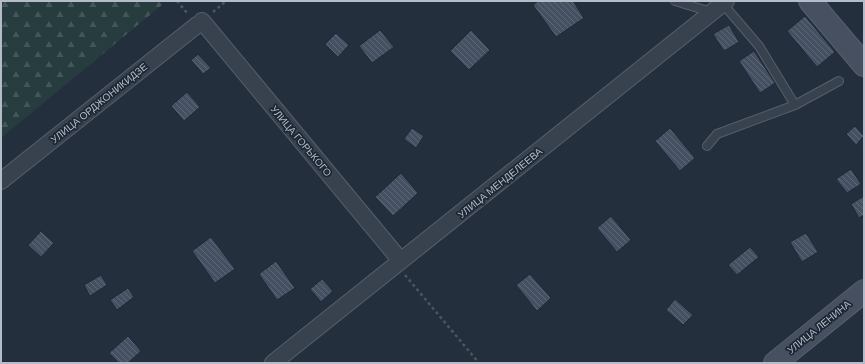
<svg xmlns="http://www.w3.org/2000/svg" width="865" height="364" font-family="'DM Sans',sans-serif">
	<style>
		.forest { fill: url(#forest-firs) }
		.building { fill: url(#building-back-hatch); stroke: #1f2835 }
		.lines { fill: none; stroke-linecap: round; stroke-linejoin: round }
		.lane-casing { stroke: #565f6c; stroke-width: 10 }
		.street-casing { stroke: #565f6c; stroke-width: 18 }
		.secondary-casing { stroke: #565f6c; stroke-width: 24 }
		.path { stroke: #44595c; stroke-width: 2.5; stroke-dasharray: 3 3; stroke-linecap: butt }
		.lane { stroke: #38414e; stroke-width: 8 }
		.street { stroke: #38414e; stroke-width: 16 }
		.secondary { stroke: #465061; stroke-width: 22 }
		.labels { text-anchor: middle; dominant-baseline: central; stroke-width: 3.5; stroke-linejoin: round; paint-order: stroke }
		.street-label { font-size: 10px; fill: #b4bcc9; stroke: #1d2633 }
	</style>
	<defs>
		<pattern id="forest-firs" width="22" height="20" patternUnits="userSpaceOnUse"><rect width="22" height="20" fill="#263c3f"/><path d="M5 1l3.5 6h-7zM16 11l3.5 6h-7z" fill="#435659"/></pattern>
		<pattern id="building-back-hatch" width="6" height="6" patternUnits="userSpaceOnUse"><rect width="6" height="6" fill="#455162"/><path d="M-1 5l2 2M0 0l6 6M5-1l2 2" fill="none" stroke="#5d6877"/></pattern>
	</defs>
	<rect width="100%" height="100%" fill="#242f3e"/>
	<path class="forest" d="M 1,1 L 159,1 L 162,5 L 1,138 Z"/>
	<path class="building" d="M 538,1 L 573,1 L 584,18 L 556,37 L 533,5 Z
		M 805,16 L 835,52 L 817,67 L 787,31 Z
		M 729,25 L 739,42 L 724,51 L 713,34 Z
		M 380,30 L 394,47 L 372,63 L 359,46 Z
		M 471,30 L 490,50 L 469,70 L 450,51 Z
		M 336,33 L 349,45 L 338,57 L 325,44 Z
		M 754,51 L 775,83 L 760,93 L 739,61 Z
		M 198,54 L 211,68 L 203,74 L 191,60 Z
		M 187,92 L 200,107 L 184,121 L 171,106 Z
		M 855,126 L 864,136 L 856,145 L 846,134 Z
		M 412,128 L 424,136 L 416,148 L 404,139 Z
		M 670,128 L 695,158 L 680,171 L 655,141 Z
		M 851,169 L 861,184 L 847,193 L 836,179 Z
		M 401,173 L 418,193 L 393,216 L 375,197 Z
		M 864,196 L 864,215 L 859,218 L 851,204 Z
		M 611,216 L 631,240 L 617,252 L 597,228 Z
		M 41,231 L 54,243 L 41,257 L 28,245 Z
		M 806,233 L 818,252 L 802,262 L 790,242 Z
		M 211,237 L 235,269 L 215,283 L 192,251 Z
		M 750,247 L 759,257 L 737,275 L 728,265 Z
		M 276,261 L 295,288 L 277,300 L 259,274 Z
		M 530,274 L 551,298 L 537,311 L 516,285 Z
		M 101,275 L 107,285 L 90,296 L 84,285 Z
		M 322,279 L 333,291 L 321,302 L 310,289 Z
		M 128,288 L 134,297 L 117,310 L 110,300 Z
		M 675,299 L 693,315 L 683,325 L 666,310 Z
		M 128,336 L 141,351 L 128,363 L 119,363 L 109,353 Z"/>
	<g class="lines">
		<g class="lane-casing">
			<path id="lane" d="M 675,1 L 711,12
				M 795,105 L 839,81
				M 707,146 L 717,134 L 795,105 L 759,46 L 723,4"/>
		</g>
		<g class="street-casing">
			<path id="street" d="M 202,21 L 401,261
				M 1,181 L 197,25
				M 273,363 L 726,1"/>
		</g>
		<g class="secondary-casing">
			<path id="secondary" d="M 810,1 L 864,65
				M 775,363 L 864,291"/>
		</g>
		<path class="path" d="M 177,1 L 188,14
			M 213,12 L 226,1
			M 405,275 L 479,363"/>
		<use href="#lane" class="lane"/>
		<use href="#street" class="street"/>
		<use href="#secondary" class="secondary"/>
	</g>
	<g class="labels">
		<g class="street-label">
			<text transform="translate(99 103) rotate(-39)">УЛИЦА ОРДЖОНИКИДЗЕ</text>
			<text transform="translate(301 141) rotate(50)">УЛИЦА ГОРЬКОГО</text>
			<text transform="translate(500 183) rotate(-39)">УЛИЦА МЕНДЕЛЕЕВА</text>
			<text transform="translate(819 327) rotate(-39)">УЛИЦА ЛЕНИНА</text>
		</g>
	</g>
	<rect width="865" height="364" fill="none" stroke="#b4bcc9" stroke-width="4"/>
</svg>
